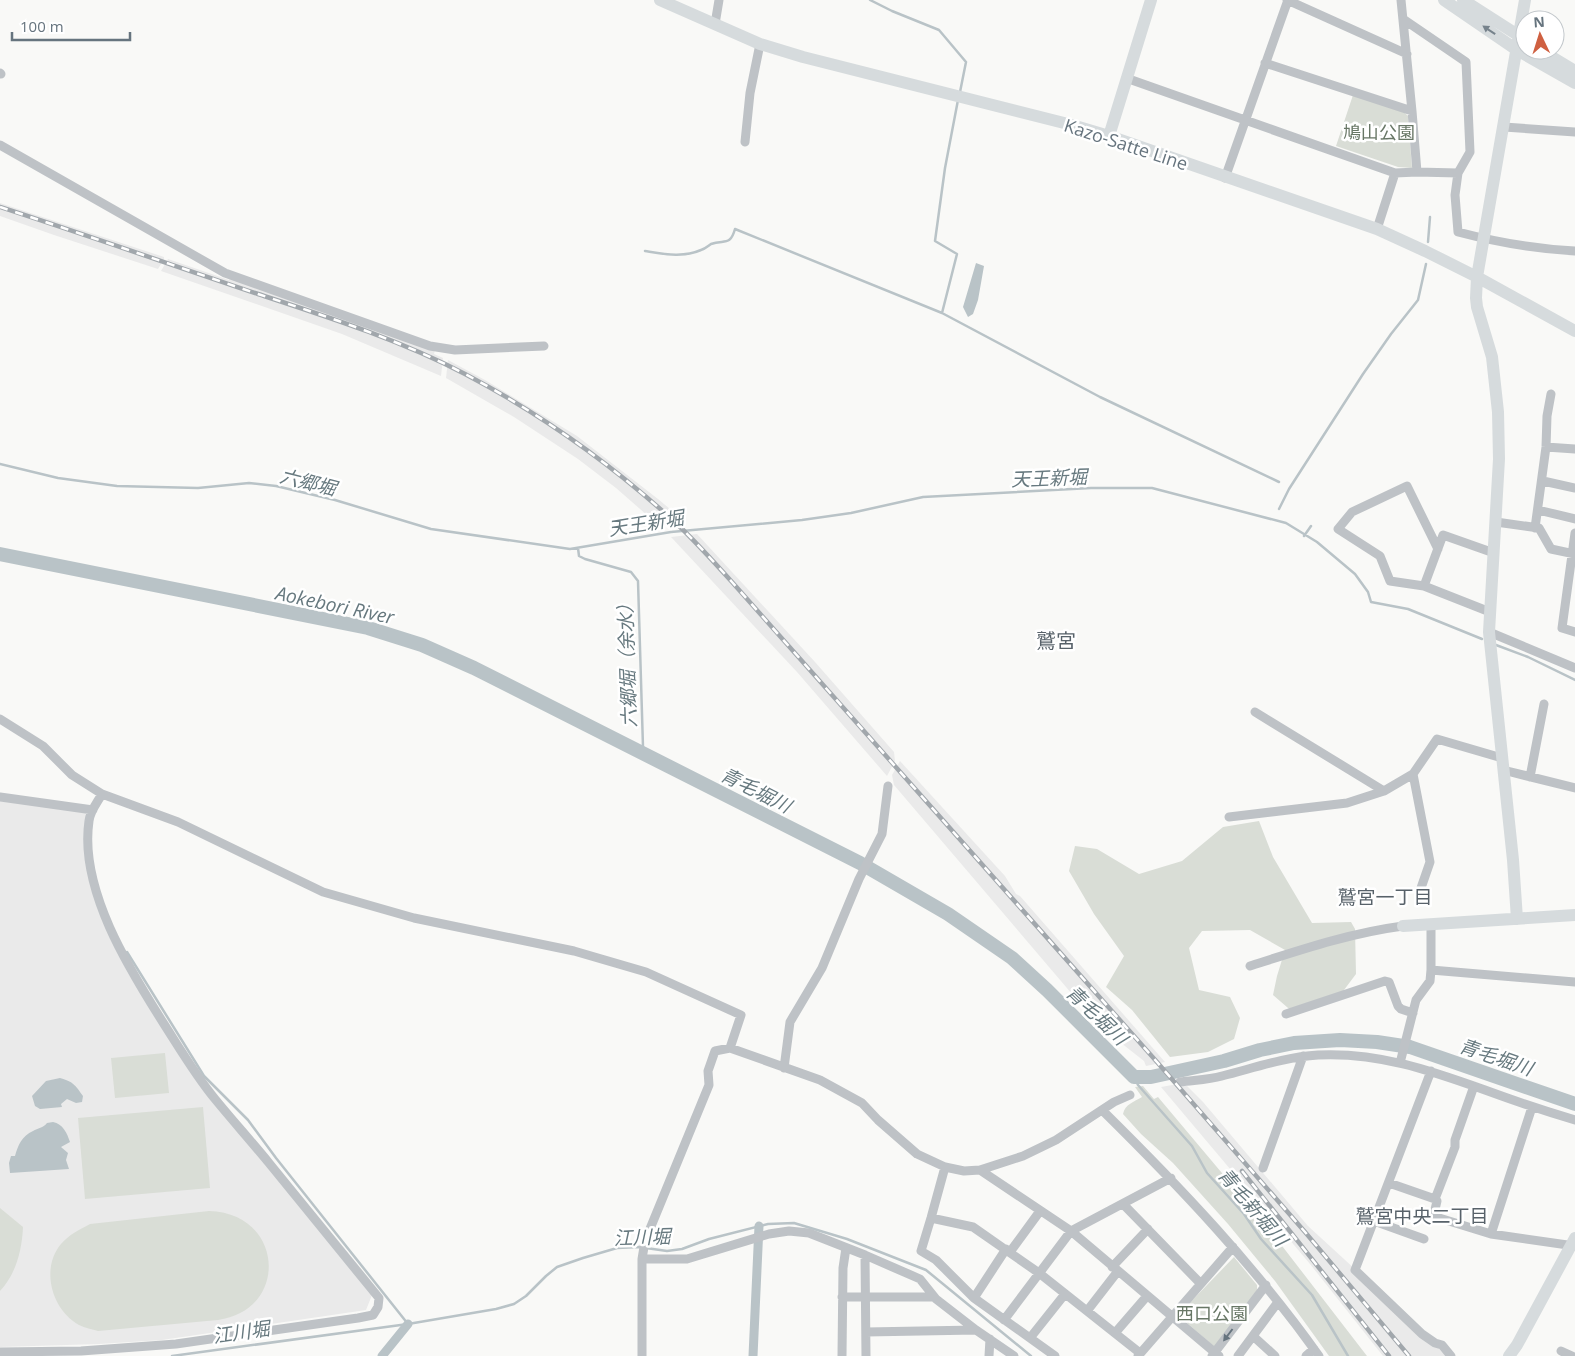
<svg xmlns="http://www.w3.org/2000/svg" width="1575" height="1356" font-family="'Open Sans','Noto Sans JP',sans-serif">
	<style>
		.built { fill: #eaeaea }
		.green { fill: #d9ddd6 }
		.water { fill: #b9c3c7 }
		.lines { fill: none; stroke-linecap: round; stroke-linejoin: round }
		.stream { stroke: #b9c3c7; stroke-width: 2.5 }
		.canal { stroke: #b9c3c7; stroke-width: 9 }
		.river { stroke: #b9c3c7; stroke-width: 14 }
		.street { stroke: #bec2c6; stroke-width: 9 }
		.secondary { stroke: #d6dbdd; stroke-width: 12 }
		.rail-casing { stroke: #a1a7ac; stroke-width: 4.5 }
		.rail { stroke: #fff; stroke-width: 2.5; stroke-dasharray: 8; stroke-linecap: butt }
		.oneway { fill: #77838c }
		.oneway2 { fill: #66747e }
		.labels { text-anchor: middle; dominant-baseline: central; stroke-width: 5; stroke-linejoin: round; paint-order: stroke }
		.park-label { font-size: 18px; fill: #687766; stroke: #fff }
		.street-label { font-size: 18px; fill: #66747e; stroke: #fff }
		.water-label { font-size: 19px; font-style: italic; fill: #67797f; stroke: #fff }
		.neighbourhood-label { font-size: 19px; fill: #58626a; stroke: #fff }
		.quarter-label { font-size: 20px; fill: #58626a; stroke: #fff }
	</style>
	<rect width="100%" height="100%" fill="#f9f9f7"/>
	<path class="built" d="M 0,203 L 164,257 L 164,259 L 158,269 L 54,235 L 0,216 Z
		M 168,259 L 229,280 L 230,278 L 435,350 L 434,354 L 443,358 L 441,376 L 342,334 L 161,271 Z
		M 448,360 L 485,380 L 577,436 L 658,499 L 683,520 L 684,524 L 668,526 L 662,522 L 656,523 L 616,488 L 578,459 L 514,417 L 446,378 Z
		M 697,534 L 815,662 L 894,752 L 895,761 L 887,776 L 797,672 L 671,537 Z
		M 900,761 L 1005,876 L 1016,894 L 1020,896 L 1165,1062 L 1146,1066 L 1144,1061 L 1116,1039 L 1072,994 L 894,785 L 892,775 Z
		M 0,801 L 86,812 L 85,846 L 107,931 L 128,973 L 181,1056 L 274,1175 L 372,1295 L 366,1310 L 162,1340 L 99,1344 L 0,1347 Z
		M 1178,1084 L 1187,1086 L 1203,1102 L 1308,1226 L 1441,1348 L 1448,1356 L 1383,1356 L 1310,1264 L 1161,1087 Z"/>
	<path class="green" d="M 1353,95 L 1404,112 L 1408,116 L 1412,168 L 1398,167 L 1336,146 Z
		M 1259,821 L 1273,857 L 1312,923 L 1351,922 L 1355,929 L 1356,974 L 1338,998 L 1295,1014 L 1273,995 L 1277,976 L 1285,950 L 1250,930 L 1202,931 L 1189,948 L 1199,990 L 1230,997 L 1240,1018 L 1234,1039 L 1208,1052 L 1170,1057 L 1132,1010 L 1106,987 L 1124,956 L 1094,914 L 1069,871 L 1075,846 L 1097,849 L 1139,874 L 1182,861 L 1223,827 Z
		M 165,1053 L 169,1093 L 115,1098 L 111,1058 Z
		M 1143,1086 L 1154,1099 L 1158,1097 L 1269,1229 L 1367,1356 L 1329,1356 L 1275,1281 L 1228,1224 L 1173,1163 L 1141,1134 L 1123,1114 C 1125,1104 1134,1102 1142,1097 L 1135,1087 Z
		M 203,1107 L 210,1188 L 85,1199 L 78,1118 Z
		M 0,1208 L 23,1227 C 22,1250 16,1274 0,1291 Z
		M 209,1211 C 284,1213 290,1310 218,1320 L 98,1331 C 92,1329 85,1328 79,1325 C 52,1310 40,1269 61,1244 C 70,1234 79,1230 90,1224 Z
		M 1234,1257 L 1257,1285 L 1257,1290 L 1216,1348 L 1180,1317 L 1181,1312 Z"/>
	<path class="water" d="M 976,263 L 984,266 L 978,300 L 973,314 L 968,317 L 963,307 Z
		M 60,1078 C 74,1082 75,1085 83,1096 L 82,1102 L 76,1103 L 67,1099 L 61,1104 L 62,1107 L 40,1109 L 35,1106 L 32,1096 L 46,1081 Z
		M 53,1122 C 63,1124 67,1133 70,1142 L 61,1147 L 68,1153 L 66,1160 L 69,1169 L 10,1173 L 9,1163 L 11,1156 L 15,1156 C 18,1145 22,1136 33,1131 C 38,1128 43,1128 47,1123 Z"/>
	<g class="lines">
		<path class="stream" d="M 870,0 L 892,11 L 939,30 L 966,62 L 960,92
			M 958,100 L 945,168 L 935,241 L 957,254 L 942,313 L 1100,397 L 1279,482
			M 1428,242 L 1430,217
			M 645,251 C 664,254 683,258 701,250 C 705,249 708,246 711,244 C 724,239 730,247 735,229 L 942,313
			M 0,464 L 58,478 L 117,486 L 198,488 L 249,483 L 276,486 L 335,500 L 431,529 L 570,549 L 671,532 L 802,520 L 851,513 L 923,497 L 1091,488 L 1152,488 L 1286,523 L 1317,542 L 1355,574 L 1368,592 L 1371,602 L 1408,609 L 1482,639
			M 1279,509 L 1289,489 L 1363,374 L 1391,334 L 1418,300 L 1426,264
			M 1304,536 L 1311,526
			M 578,548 L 579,556 L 585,559 L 631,572 L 638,581 L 643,747 L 640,753
			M 1496,645 L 1528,657 L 1575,680
			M 127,952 L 204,1076 L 248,1120 L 276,1158 L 408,1324
			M 1134,1077 L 1138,1085 L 1192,1146 L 1207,1173 L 1244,1214 L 1261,1239 L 1312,1295 L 1348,1356
			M 172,1356 L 408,1324 L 496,1309 L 514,1304 L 526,1296 L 546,1276 L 557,1267 L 583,1258 L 617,1248 L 639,1247 L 667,1251 L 682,1249 L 709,1239 L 768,1224 L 794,1223 L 847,1239 L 926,1270 L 1031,1356"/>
		<path class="canal" d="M 382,1356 L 408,1324
			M 753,1356 L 759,1226"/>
		<path class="river" d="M 0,554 L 368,628 L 422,645 L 474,668 L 860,863 L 948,914 L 1012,958 L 1047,990 L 1134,1077 L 1151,1077 L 1224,1061 L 1260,1050 L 1294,1043 L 1340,1040 L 1377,1042 L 1410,1047 L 1575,1104"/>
		<path class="street" d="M 1287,0 L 1407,54
			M 1403,19 L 1466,62 L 1470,152 L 1458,173 L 1455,195 L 1458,232 C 1496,242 1536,249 1575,251
			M 715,24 L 719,0
			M 1265,63 L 1412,111
			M 0,73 L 1,74
			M 1126,78 L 1395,173 L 1417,172 L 1412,111 L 1401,0
			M 1504,127 L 1575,132
			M 745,142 L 750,93 L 760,44
			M 0,145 L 225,273 L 430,346 L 455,350 L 544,346
			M 1417,172 L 1458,173
			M 1225,178 L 1288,0
			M 1377,229 L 1395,173
			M 1546,447 L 1575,449
			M 1543,481 L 1575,488
			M 1538,510 L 1575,519
			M 1496,522 L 1539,528 L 1551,549 L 1575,554
			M 1535,528 L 1546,447 L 1547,416 L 1551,394
			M 1575,533 L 1562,628 L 1575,632
			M 1424,586 L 1390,581 L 1380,556 L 1338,529 L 1352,512 L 1407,486 L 1438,549
			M 1490,612 L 1424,586 L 1443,535 L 1494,553
			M 1489,632 L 1575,668
			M 1255,712 L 1384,791
			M 0,719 L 43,746 L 72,775 L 102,794 L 178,822 L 323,892 L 414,918 L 574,951 L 646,972 L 741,1015 L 730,1048
			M 1503,770 L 1575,788
			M 1413,774 L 1430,862 L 1421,888
			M 1530,777 L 1544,704
			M 0,797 L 93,810
			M 1229,817 L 1347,803 L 1384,791 L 1413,774 L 1437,739 L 1502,758
			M 1250,966 C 1300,950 1350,933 1403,926
			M 1431,970 L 1575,982
			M 1286,1014 L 1385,981 L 1389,982 L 1398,1006 L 1401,1009 L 1413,1013
			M 1400,1063 L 1416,1000 L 1430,981 L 1431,970 L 1431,924
			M 784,1068 L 790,1022 L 822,968 L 859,879 L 882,834 L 888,786
			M 1431,1071 L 1355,1270 L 1422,1334 L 1435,1343 L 1442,1345 L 1451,1356
			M 1180,1082 C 1194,1080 1208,1080 1222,1076 C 1254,1068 1285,1057 1318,1055 C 1378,1052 1429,1070 1485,1090 C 1515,1101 1545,1111 1575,1120
			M 1102,1110 C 1180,1187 1255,1266 1319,1356
			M 945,1167 L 931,1218 L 921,1251 L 936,1260 L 974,1298 L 1055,1356
			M 1263,1168 L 1303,1056
			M 980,1170 L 1071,1231 L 1219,1356
			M 1389,1183 L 1435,1199 L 1437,1201 L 1434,1214 L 1436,1217 L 1491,1234 L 1575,1246
			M 1435,1199 L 1455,1147 L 1455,1140 L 1474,1086
			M 1123,1204 L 1200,1283
			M 931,1218 L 973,1227 L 1039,1273 L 1140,1353
			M 1374,1221 L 1424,1239
			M 1491,1234 L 1532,1107
			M 1010,1252 L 1040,1211
			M 865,1255 L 866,1356
			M 642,1259 L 687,1259 L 769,1234 L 789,1231 L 809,1233 L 865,1255 L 920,1279 L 936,1299 L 976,1330 L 1014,1356
			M 1112,1267 L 1148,1229
			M 842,1297 L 934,1297
			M 974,1298 L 1006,1249
			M 1087,1311 L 1118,1271
			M 1004,1320 L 1071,1231 L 1171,1178
			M 866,1332 L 976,1330
			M 1115,1333 L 1147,1296
			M 1253,1336 L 1275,1356
			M 1030,1338 L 1065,1294
			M 1561,1351 L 1572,1356
			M 0,1352 L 81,1351 L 176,1344 L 358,1318 L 373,1315 L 378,1307 L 379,1298 C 342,1253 306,1208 269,1163 C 251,1141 233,1121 215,1099 C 196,1076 180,1049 164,1024 C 129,969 79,889 89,821 C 90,811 97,803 102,794
			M 642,1356 L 642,1259 L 645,1241 L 709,1085 L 708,1071 L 715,1051 L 730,1048 L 820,1080 L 862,1103 L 878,1120 L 917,1154 L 945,1167 L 964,1171 L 980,1170 L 1023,1156 L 1056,1140 L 1114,1102 L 1130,1095
			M 842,1356 L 843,1268 L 846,1248
			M 989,1356 L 990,1339
			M 1138,1356 L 1233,1247
			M 1212,1356 L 1266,1285
			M 1238,1356 L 1278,1302
			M 1306,1356 L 1314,1349"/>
		<path class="secondary" d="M 660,0 L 760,44 L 803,57 L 1072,125 L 1109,136 L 1377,229 L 1425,251 L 1477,277 L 1575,331
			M 1444,0 L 1517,50 L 1575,83
			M 1463,0 L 1524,39
			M 1540,50 L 1575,71
			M 1109,136 L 1151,0
			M 1517,919 L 1513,860 L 1489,632 L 1499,459 L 1498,412 L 1492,357 L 1477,307 L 1476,298 L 1477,277 L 1525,0
			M 1403,926 L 1575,915
			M 1509,1356 L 1517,1345 L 1575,1238"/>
		<g class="rail-casing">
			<path id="rail" d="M 0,207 C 86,235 172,265 258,294 C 328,317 400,340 465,374 C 541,414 614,466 677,524 C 696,542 714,562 732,582 L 1157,1062 L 1305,1232 L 1409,1356
				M 1242,1171 L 1389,1356"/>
		</g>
		<use href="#rail" class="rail"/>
	</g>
	<defs><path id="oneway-solid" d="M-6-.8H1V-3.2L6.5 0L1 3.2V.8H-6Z" transform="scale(1.25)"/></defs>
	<use class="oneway" href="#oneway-solid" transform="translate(1489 30) rotate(-146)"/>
	<use class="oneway2" href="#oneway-solid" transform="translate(1228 1335) rotate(127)"/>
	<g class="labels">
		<g class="park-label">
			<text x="1379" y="132">鳩山公園</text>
			<text x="1212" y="1313">西口公園</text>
		</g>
		<g class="street-label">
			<text transform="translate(1126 144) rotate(18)">Kazo-Satte Line</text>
		</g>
		<g class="water-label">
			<text transform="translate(1049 478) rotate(-2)">天王新堀</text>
			<text transform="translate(308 482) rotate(14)">六郷堀</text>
			<text transform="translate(646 523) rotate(-9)">天王新堀</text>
			<text transform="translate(335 605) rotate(12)">Aokebori River</text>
			<text transform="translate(627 661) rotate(-92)">六郷堀（余水）</text>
			<text transform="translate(756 790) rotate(27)">青毛堀川</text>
			<text transform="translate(1097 1015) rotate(44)">青毛堀川</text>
			<text transform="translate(1496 1057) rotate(19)">青毛堀川</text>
			<text transform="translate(1253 1207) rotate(50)">青毛新堀川</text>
			<text transform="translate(642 1237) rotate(-2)">江川堀</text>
			<text transform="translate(241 1332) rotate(-8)">江川堀</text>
		</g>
		<g class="neighbourhood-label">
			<text x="1385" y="897">鷲宮一丁目</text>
			<text x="1422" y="1216">鷲宮中央二丁目</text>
		</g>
		<g class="quarter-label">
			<text x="1056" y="640">鷲宮</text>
		</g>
	</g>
	<g transform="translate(1540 35) rotate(356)"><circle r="24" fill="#ffffff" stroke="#c2c7cb"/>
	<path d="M0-4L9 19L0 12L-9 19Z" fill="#cf6041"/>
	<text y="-8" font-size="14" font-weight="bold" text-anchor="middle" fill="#66747e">N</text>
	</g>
	<path d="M12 32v8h118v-8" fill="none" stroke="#66747e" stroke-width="2.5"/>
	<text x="20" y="32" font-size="15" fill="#66747e" stroke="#ffffff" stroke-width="4" paint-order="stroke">100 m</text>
</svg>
